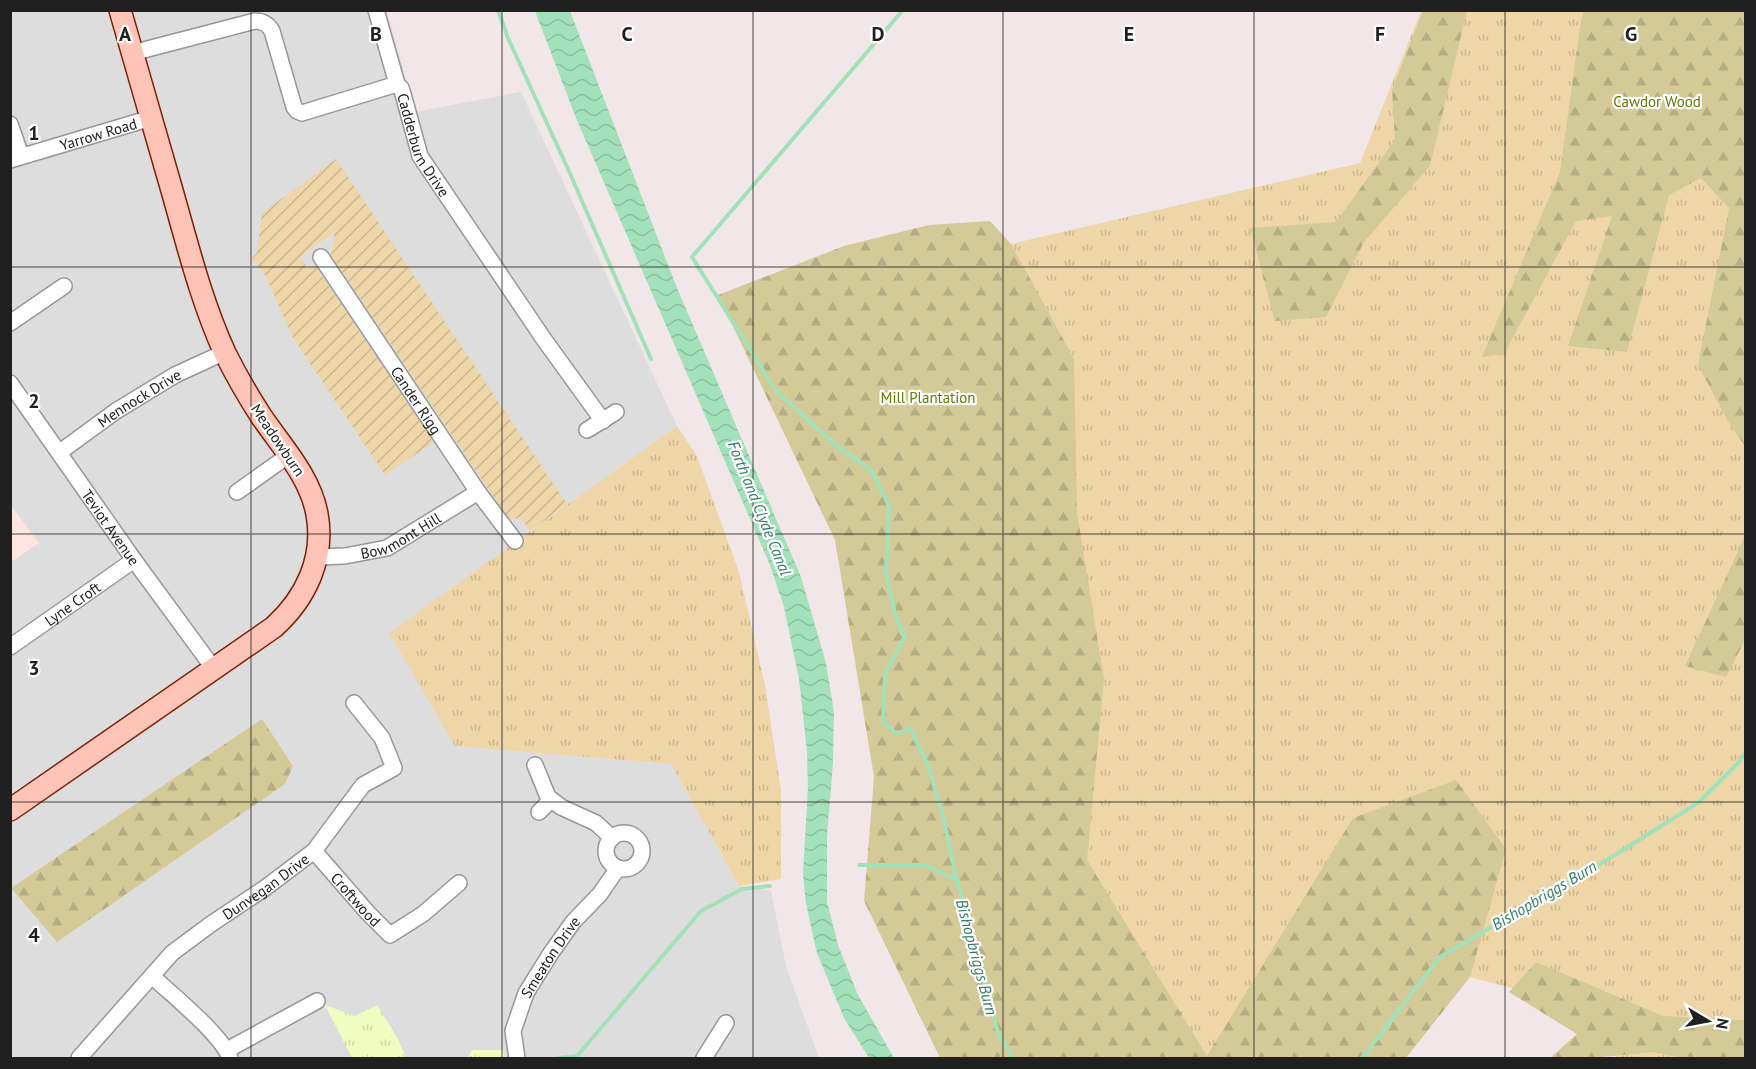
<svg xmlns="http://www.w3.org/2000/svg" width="1756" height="1069" font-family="'PT Sans',sans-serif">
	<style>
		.residential { fill: #deddde }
		.education { fill: #ffe5e1 }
		.grass { fill: url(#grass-tufts) }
		.forest { fill: url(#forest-firs) }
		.park { fill: url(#park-tufts) }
		.garden { fill: url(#garden-furrows) }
		.water { fill: url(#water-waves) }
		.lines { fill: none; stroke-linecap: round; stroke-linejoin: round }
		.stream { stroke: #a3e1ba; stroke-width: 4 }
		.street-casing { stroke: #979797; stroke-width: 18 }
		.secondary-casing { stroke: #7e1f00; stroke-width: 24 }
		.street { stroke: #fff; stroke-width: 15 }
		.secondary { stroke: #fec4b7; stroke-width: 21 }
		.grid { fill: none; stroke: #202020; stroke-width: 1.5; stroke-opacity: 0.55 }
		.labels { text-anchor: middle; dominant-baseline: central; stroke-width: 4.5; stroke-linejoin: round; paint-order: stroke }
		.park-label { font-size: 15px; fill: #617c05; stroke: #fff }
		.street-label { font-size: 15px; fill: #202020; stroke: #fff }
		.water-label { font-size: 16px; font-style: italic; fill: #337d62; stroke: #fff }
		.grid-label { font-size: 20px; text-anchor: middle; font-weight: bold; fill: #202020; stroke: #fff; stroke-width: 4.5; stroke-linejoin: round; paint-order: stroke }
	</style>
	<defs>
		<pattern id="grass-tufts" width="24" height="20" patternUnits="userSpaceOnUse" patternTransform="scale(1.5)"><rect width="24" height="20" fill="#eed6a8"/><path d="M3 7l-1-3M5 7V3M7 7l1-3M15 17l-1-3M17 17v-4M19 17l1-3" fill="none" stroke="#ccb790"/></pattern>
		<pattern id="forest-firs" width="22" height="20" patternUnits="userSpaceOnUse" patternTransform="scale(1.5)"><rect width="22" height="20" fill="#d3ca98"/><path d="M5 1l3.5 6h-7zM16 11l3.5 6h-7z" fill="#b5ad83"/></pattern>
		<pattern id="park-tufts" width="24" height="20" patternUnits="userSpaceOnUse" patternTransform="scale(1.5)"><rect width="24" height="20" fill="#f0fdc0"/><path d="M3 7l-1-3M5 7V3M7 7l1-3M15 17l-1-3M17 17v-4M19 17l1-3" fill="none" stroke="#ced9a5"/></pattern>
		<pattern id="garden-furrows" width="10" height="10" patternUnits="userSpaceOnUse" patternTransform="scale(1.5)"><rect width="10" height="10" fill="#eed6a8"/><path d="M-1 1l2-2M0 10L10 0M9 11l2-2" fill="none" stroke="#ccb790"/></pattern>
		<pattern id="water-waves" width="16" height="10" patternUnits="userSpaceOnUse" patternTransform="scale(1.5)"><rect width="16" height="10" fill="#a3e1ba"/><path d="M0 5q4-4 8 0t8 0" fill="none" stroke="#8cc1a0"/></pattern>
	</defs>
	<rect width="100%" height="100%" fill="#f1e6e8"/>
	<path class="residential" d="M 10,11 L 387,11 L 415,112 L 521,92 L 677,426 L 390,633 L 455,746 L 671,764 L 739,886 L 771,891 L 786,966 L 819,1058 L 11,1058 Z"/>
	<path class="education" d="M 10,504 L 39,543 L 11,562 L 10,562 Z"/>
	<path class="grass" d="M 1421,11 L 1745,11 L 1745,1058 L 1617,1058 L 1576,1005 L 1470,977 L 1205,1058 L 1068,864 L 1011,244 L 1360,163 Z
		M 677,426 L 697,456 L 739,572 L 765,685 L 781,791 L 781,879 L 739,886 L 671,764 L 455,746 L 389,633 Z"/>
	<path class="forest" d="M 1423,11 L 1467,11 L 1430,166 L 1364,242 L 1326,317 L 1275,321 L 1250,228 L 1336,222 L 1395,140 L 1392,90 Z
		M 1584,11 L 1745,11 L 1745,446 L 1729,423 L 1698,365 L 1729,208 L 1701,178 L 1669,195 L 1627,352 L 1568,346 L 1612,216 L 1576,221 L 1504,354 L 1482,357 L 1560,172 L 1581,20 Z
		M 990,221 L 1011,244 L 1074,359 L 1077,513 L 1104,679 L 1087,860 L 1207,1056 L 1353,818 L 1456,780 L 1506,849 L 1470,977 L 1406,1058 L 940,1058 L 864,901 L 874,777 L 835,540 L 718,295 L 844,246 L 929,225 Z
		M 1745,536 L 1745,640 L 1726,677 L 1685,666 Z
		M 262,719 L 293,766 L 285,784 L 57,942 L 11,888 Z
		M 1536,962 L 1663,1016 L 1745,1020 L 1745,1058 L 1682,1058 L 1653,1052 L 1592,1058 L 1550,1058 L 1577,1034 L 1509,992 Z"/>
	<path class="park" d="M 325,1005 L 355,1016 L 377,1005 L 398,1039 L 406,1058 L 352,1058 Z
		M 472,1050 L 503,1050 L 505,1058 L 468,1058 Z"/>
	<path class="garden" d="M 336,159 L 567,504 L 530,531 L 520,518 L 509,520 L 331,255 L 335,232 L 300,257 L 308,269 L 315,265 L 434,442 L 385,475 L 293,338 L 265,275 L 252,258 L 257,253 L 262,213 Z"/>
	<path class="water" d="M 535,11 L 570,11 L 677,288 L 801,577 L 826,663 L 834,712 L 833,763 L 827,836 L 827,902 L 838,945 L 858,995 L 894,1058 L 869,1058 L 844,1018 L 817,953 L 806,904 L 803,874 L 808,787 L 807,751 L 799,679 L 784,607 L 770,565 L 576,118 Z"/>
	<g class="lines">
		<path class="stream" d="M 498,10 L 508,38 L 568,169 L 651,359
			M 903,10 L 692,257 L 776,391 L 837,446 L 871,470 L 889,505 L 886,572 L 895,615 L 905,636 L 885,675 L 883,722 L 897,734 L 910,728 L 929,768 L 943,817 L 957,880
			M 859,865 L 924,865 L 957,880 L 998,1033 L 1013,1058
			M 558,1058 L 577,1056 L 701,911 L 742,889 L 770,886
			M 1362,1058 L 1440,957 L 1610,858 L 1698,803 L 1739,762 L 1746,751"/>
		<g class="street-casing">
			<g id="street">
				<path d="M 376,10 L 397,84"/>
				<path id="s1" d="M 132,53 L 255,21 C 263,21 268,24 272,31 L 294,107 L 297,111 L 302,113 L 397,84 L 401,88 L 403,94 L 420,156 L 543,338 L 603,421"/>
				<path d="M 10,124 L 21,156"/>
				<path id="s2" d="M 10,160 L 151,118"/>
				<path id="s3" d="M 321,257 L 478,492 L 515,541"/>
				<path d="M 10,323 L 64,286"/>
				<path id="s4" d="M 10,383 L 134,560 L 214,669"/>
				<path d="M 587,430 L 616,412"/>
				<path id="s5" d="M 60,452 L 116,411 L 175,375 L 225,352"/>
				<path d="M 237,492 L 289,455"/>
				<path id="s6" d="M 317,557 L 345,556 L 387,548 L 478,492"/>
				<path id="s7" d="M 10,647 L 134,560"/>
				<path d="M 535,765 L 548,797 L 561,807 L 596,823 L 612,838"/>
				<path d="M 539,812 L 551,800"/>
				<circle cx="624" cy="851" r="18"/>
				<path id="s8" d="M 314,851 L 368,913 L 390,935 L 423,914 L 459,883"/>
				<path d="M 152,976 C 172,995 221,1034 230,1058"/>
				<path d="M 227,1050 L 317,1001"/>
				<path id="s9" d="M 79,1058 L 172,953 L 211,924 L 265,888 L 314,851 L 363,785 L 394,768 L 382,738 L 354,703"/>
				<path id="s10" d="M 517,1058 L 513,1031 L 526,993 L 551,953 L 573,922 L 600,894 L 618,868"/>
				<path d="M 704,1058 L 726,1023"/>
			</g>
		</g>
		<g class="secondary-casing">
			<path id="secondary" d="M 10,810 L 274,627 C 306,598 325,558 317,514 C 310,476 282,447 261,416 C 248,396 236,375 225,353 C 202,303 188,247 173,194 C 155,133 138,71 120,10"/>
		</g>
		<use href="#street" class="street"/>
		<use href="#secondary" class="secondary"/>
	</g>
	<path class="grid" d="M 251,10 L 251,1058M 502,10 L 502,1058M 753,10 L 753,1058M 1003,10 L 1003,1058M 1254,10 L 1254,1058M 1505,10 L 1505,1058M 10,267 L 1746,267M 10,534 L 1746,534M 10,802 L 1746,802"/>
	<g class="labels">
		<g class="park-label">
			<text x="1657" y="101">Cawdor Wood</text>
			<text x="928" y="397">Mill Plantation</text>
		</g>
		<g class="street-label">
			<text stroke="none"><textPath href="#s2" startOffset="92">Yarrow Road</textPath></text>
			<text stroke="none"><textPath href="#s1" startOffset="404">Cadderburn Drive</textPath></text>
			<text stroke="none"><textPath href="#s5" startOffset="96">Mennock Drive</textPath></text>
			<text stroke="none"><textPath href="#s3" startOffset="172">Cander Rigg</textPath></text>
			<text transform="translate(278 440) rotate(56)">Meadowburn</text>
			<text stroke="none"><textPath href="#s4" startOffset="176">Teviot Avenue</textPath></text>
			<text stroke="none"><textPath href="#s6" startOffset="88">Bowmont Hill</textPath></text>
			<text stroke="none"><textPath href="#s7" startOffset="76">Lyne Croft</textPath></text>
			<text stroke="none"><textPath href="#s9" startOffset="255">Dunvegan Drive</textPath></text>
			<text stroke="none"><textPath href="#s8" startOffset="64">Croftwood</textPath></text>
			<text stroke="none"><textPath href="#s10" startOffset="111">Smeaton Drive</textPath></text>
		</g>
		<g class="water-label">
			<text transform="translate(760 508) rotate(68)">Forth and Clyde Canal</text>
			<text transform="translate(1544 895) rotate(-31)">Bishopbriggs Burn</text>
			<text transform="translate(977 957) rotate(75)">Bishopbriggs Burn</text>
		</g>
	</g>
	<g class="grid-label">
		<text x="125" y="41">A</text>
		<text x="376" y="41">B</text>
		<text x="627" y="41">C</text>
		<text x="878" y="41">D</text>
		<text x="1129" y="41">E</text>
		<text x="1380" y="41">F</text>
		<text x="1631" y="41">G</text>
		<text x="34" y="140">1</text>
		<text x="34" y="408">2</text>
		<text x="34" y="675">3</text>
		<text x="34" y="942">4</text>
	</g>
	<rect width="1756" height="1069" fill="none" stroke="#202020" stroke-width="24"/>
	<g transform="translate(1708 1021) rotate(100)" stroke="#ffffff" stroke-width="4.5" paint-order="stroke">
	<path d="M0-4.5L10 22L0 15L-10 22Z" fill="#202020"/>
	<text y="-9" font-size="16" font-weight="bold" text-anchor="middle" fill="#202020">N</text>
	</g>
</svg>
